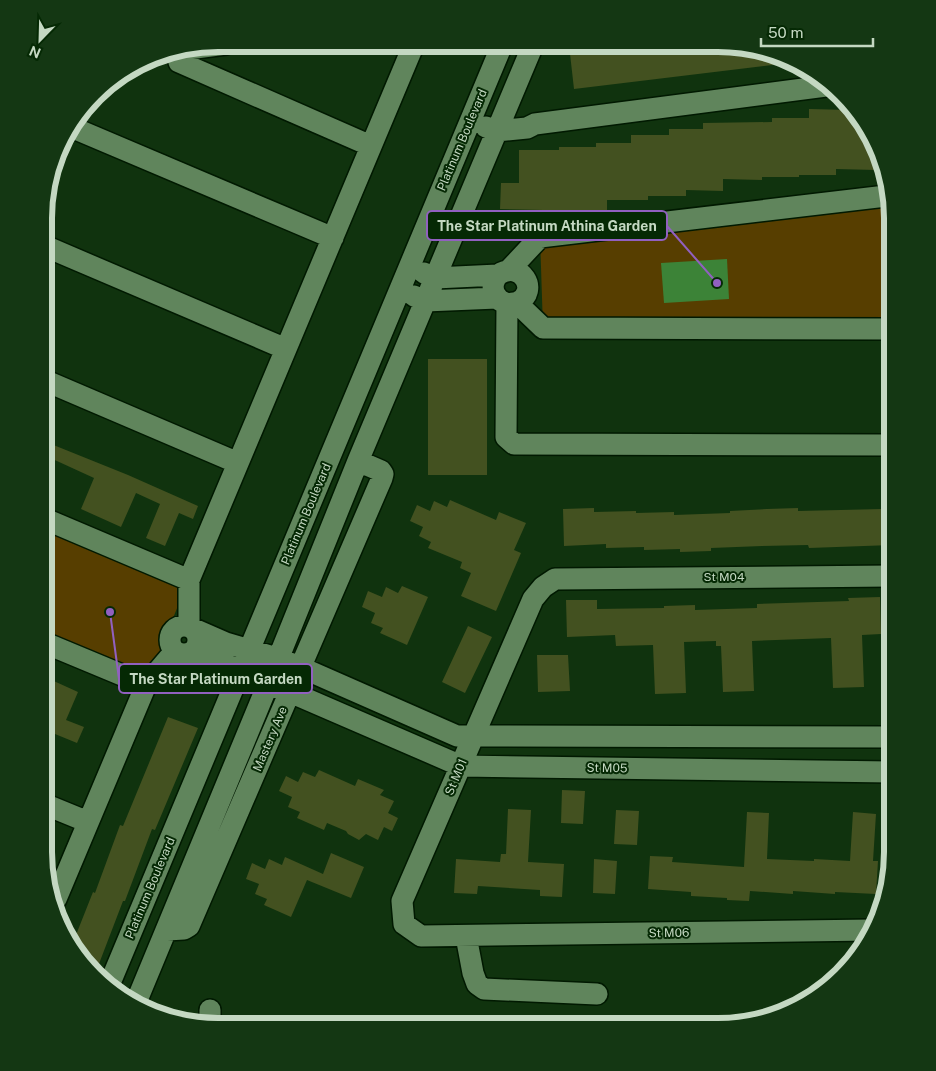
<svg xmlns="http://www.w3.org/2000/svg" width="936" height="1071" font-family="'Public Sans',sans-serif">
	<style>
		.green { fill: #573e00 }
		.water { fill: #3c8337 }
		.building { fill: #435120 }
		.lines { fill: none; stroke-linecap: round; stroke-linejoin: round }
		.minor-casing { stroke: #011901; stroke-width: 24 }
		.minor { stroke: #60855c; stroke-width: 21 }
		.labels { text-anchor: middle; dominant-baseline: central; stroke-width: 4; stroke-linejoin: round; paint-order: stroke }
		.street-label { font-size: 12px; fill: #c4d8c2; stroke: #052904 }
		.rim { fill: none; stroke: #c4d8c2; stroke-width: 6 }
		.leader { fill: none; stroke: #9160c0; stroke-width: 2 }
		.callout-dot { fill: #9160c0; stroke: #052904; stroke-width: 2 }
		.callout { fill: #052904; stroke: #9160c0; stroke-width: 2 }
		.callout-label { font-size: 14px; text-anchor: middle; font-weight: bold; fill: #c4d8c2 }
	</style>
	<rect width="100%" height="100%" fill="#10330e"/>
	<path class="green" d="M 886,196 L 892,218 L 892,329 L 543,328 L 540,237 Z
		M 45,520 L 188,581 L 146,685 L 45,643 Z"/>
	<path class="water" d="M 727,259 L 729,299 L 664,303 L 661,263 Z"/>
	<path class="building" d="M 569,45 L 686,45 L 686,47 L 701,45 L 740,45 L 788,63 L 574,89 Z
		M 809,109 L 849,110 L 869,131 L 876,159 L 876,170 L 836,169 L 836,175 L 799,175 L 799,177 L 762,177 L 762,180 L 723,179 L 723,191 L 686,190 L 686,196 L 648,196 L 648,200 L 607,200 L 607,212 L 574,212 L 574,214 L 544,214 L 544,210 L 500,209 L 501,183 L 519,183 L 519,150 L 559,150 L 559,147 L 596,147 L 596,143 L 631,143 L 631,135 L 669,135 L 669,129 L 703,129 L 703,123 L 772,122 L 772,118 L 809,118 Z
		M 428,359 L 487,359 L 487,475 L 428,475 Z
		M 46,442 L 128,475 L 198,506 L 193,519 L 179,513 L 165,546 L 146,538 L 160,504 L 136,493 L 121,527 L 81,509 L 94,478 L 46,456 Z
		M 450,500 L 496,520 L 499,512 L 526,523 L 514,550 L 521,553 L 496,611 L 461,596 L 471,573 L 460,568 L 462,562 L 428,548 L 431,542 L 419,536 L 423,527 L 410,521 L 417,505 L 430,511 L 434,501 L 447,507 Z
		M 594,508 L 594,512 L 636,511 L 636,513 L 674,512 L 674,515 L 730,513 L 730,511 L 767,509 L 798,508 L 798,511 L 883,509 L 883,512 L 892,511 L 892,545 L 809,548 L 808,545 L 762,546 L 711,548 L 711,551 L 680,552 L 680,549 L 644,550 L 644,547 L 606,548 L 606,544 L 564,546 L 563,509 Z
		M 402,586 L 428,597 L 407,645 L 380,633 L 383,628 L 371,623 L 375,613 L 362,607 L 368,591 L 382,597 L 386,587 L 398,593 Z
		M 880,597 L 881,634 L 862,635 L 864,687 L 833,688 L 831,638 L 752,641 L 754,691 L 723,692 L 721,646 L 716,646 L 716,641 L 684,642 L 686,693 L 655,694 L 653,645 L 616,646 L 615,635 L 567,637 L 566,600 L 597,600 L 597,609 L 664,608 L 664,606 L 695,605 L 695,610 L 757,608 L 757,604 L 849,601 L 848,598 Z
		M 468,626 L 492,637 L 465,693 L 442,682 Z
		M 537,655 L 568,655 L 570,691 L 538,692 Z
		M 45,677 L 78,692 L 66,720 L 84,727 L 77,743 L 55,734 L 45,760 Z
		M 168,717 L 198,728 L 155,830 L 152,829 L 125,901 L 123,901 L 97,969 L 72,945 L 93,892 L 95,893 L 120,825 L 123,826 Z
		M 319,770 L 355,786 L 358,779 L 384,790 L 380,795 L 394,801 L 388,813 L 398,818 L 392,831 L 384,827 L 378,840 L 366,834 L 359,840 L 348,834 L 346,831 L 327,823 L 324,830 L 297,818 L 300,812 L 288,807 L 292,797 L 279,791 L 286,776 L 298,782 L 303,772 L 315,777 Z
		M 562,790 L 585,791 L 583,824 L 561,823 Z
		M 508,809 L 531,810 L 528,862 L 564,864 L 562,897 L 540,896 L 540,890 L 478,886 L 477,894 L 454,893 L 456,859 L 500,862 L 501,854 L 506,854 Z
		M 616,810 L 639,811 L 637,845 L 614,844 Z
		M 747,812 L 769,813 L 767,859 L 814,861 L 814,859 L 850,861 L 853,812 L 876,814 L 873,861 L 878,861 L 876,894 L 835,892 L 835,894 L 793,891 L 793,894 L 750,891 L 749,901 L 727,900 L 727,898 L 691,896 L 691,892 L 648,889 L 650,856 L 673,857 L 672,862 L 744,867 Z
		M 331,853 L 364,867 L 351,898 L 307,880 L 291,917 L 264,905 L 267,899 L 255,894 L 259,884 L 246,879 L 252,863 L 265,869 L 269,859 L 282,865 L 285,857 L 323,874 Z
		M 594,859 L 617,861 L 615,894 L 593,893 Z"/>
	<g class="lines">
		<g class="minor-casing">
			<path id="minor" d="M 188,49 L 226,44
				M 176,51 L 179,62 L 371,146
				M 71,127 L 333,238
				M 486,127 L 496,131 L 527,128 L 535,124 L 826,86
				M 47,247 L 286,349
				M 510,269 L 540,237 L 886,196
				M 424,273 L 435,278 L 498,275 C 521,259 540,291 518,302 C 515,303 509,304 506,303 C 497,301 491,291 494,282 C 495,279 496,277 498,275
				M 414,296 L 425,301 L 497,298
				M 517,303 L 543,328 L 892,329
				M 507,304 L 506,437 L 514,444 L 892,445
				M 46,381 L 238,463
				M 45,519 L 189,580
				M170 640a14 14 0 1 1 28 0a14 14 0 1 1-28 0Z
				M 189,626 L 189,580 L 414,44
				M 194,629 L 226,643 L 277,658 L 300,667 L 457,736 L 892,737
				M 45,643 L 146,685
				M 190,653 L 208,656 L 268,684 L 290,692 L 461,766 L 892,772
				M 44,804 L 88,822
				M 56,899 L 146,685 L 175,651
				M 167,930 L 184,929 L 189,926 L 382,478 L 383,474 L 381,471 L 358,461
				M 872,930 L 421,936 L 404,924 L 402,901 L 533,599 L 543,587 L 555,579 L 892,576
				M 466,936 L 473,973 L 477,984 L 484,989 L 597,994
				M 110,983 L 502,45
				M 135,1005 L 268,684 L 358,461 L 533,45
				M 210,1010 L 210,1027"/>
		</g>
		<use href="#minor" class="minor"/>
	</g>
	<g class="labels">
		<g class="street-label">
			<text transform="translate(462 140) rotate(-67)">Platinum Boulevard</text>
			<text transform="translate(306 514) rotate(-67)">Platinum Boulevard</text>
			<text x="724" y="577">St M04</text>
			<text transform="translate(270 739) rotate(-67)">Mastery Ave</text>
			<text transform="translate(607 768) rotate(1)">St M05</text>
			<text transform="translate(456 777) rotate(-67)">St M01</text>
			<text transform="translate(150 888) rotate(-67)">Platinum Boulevard</text>
			<text transform="translate(669 933) rotate(-1)">St M06</text>
		</g>
	</g>
	<path d="M0 0H936V1071H0ZM218 52H718A166 166 0 0 1 884 218V852A166 166 0 0 1 718 1018H218A166 166 0 0 1 52 852V218A166 166 0 0 1 218 52Z" fill="#143713" fill-rule="evenodd"/>
	<path class="rim" d="M218 52H718A166 166 0 0 1 884 218V852A166 166 0 0 1 718 1018H218A166 166 0 0 1 52 852V218A166 166 0 0 1 218 52Z"/>
	<path class="leader" d="M717 283L667 226M110 612L119 679"/>
	<g class="callout-dot">
		<circle cx="717" cy="283" r="5"/>
		<circle cx="110" cy="612" r="5"/>
	</g>
	<g class="callout">
		<rect x="427" y="211" width="240" height="29" rx="5"/>
		<rect x="119" y="664" width="193" height="29" rx="5"/>
	</g>
	<g class="callout-label">
		<text x="547" y="231">The Star Platinum Athina Garden</text>
		<text x="216" y="684">The Star Platinum Garden</text>
	</g>
	<g transform="translate(40 40) rotate(203)" stroke="#052904" stroke-width="4" paint-order="stroke">
	<path d="M0-4L9 19L0 12L-9 19Z" fill="#c4d8c2"/>
	<text y="-8" font-size="14" font-weight="bold" text-anchor="middle" fill="#c4d8c2">N</text>
	</g>
	<path d="M761 38v8h112v-8" fill="none" stroke="#c4d8c2" stroke-width="2.5"/>
	<text x="768" y="38" font-size="15" fill="#c4d8c2" stroke="#052904" stroke-width="4" paint-order="stroke">50 m</text>
</svg>
